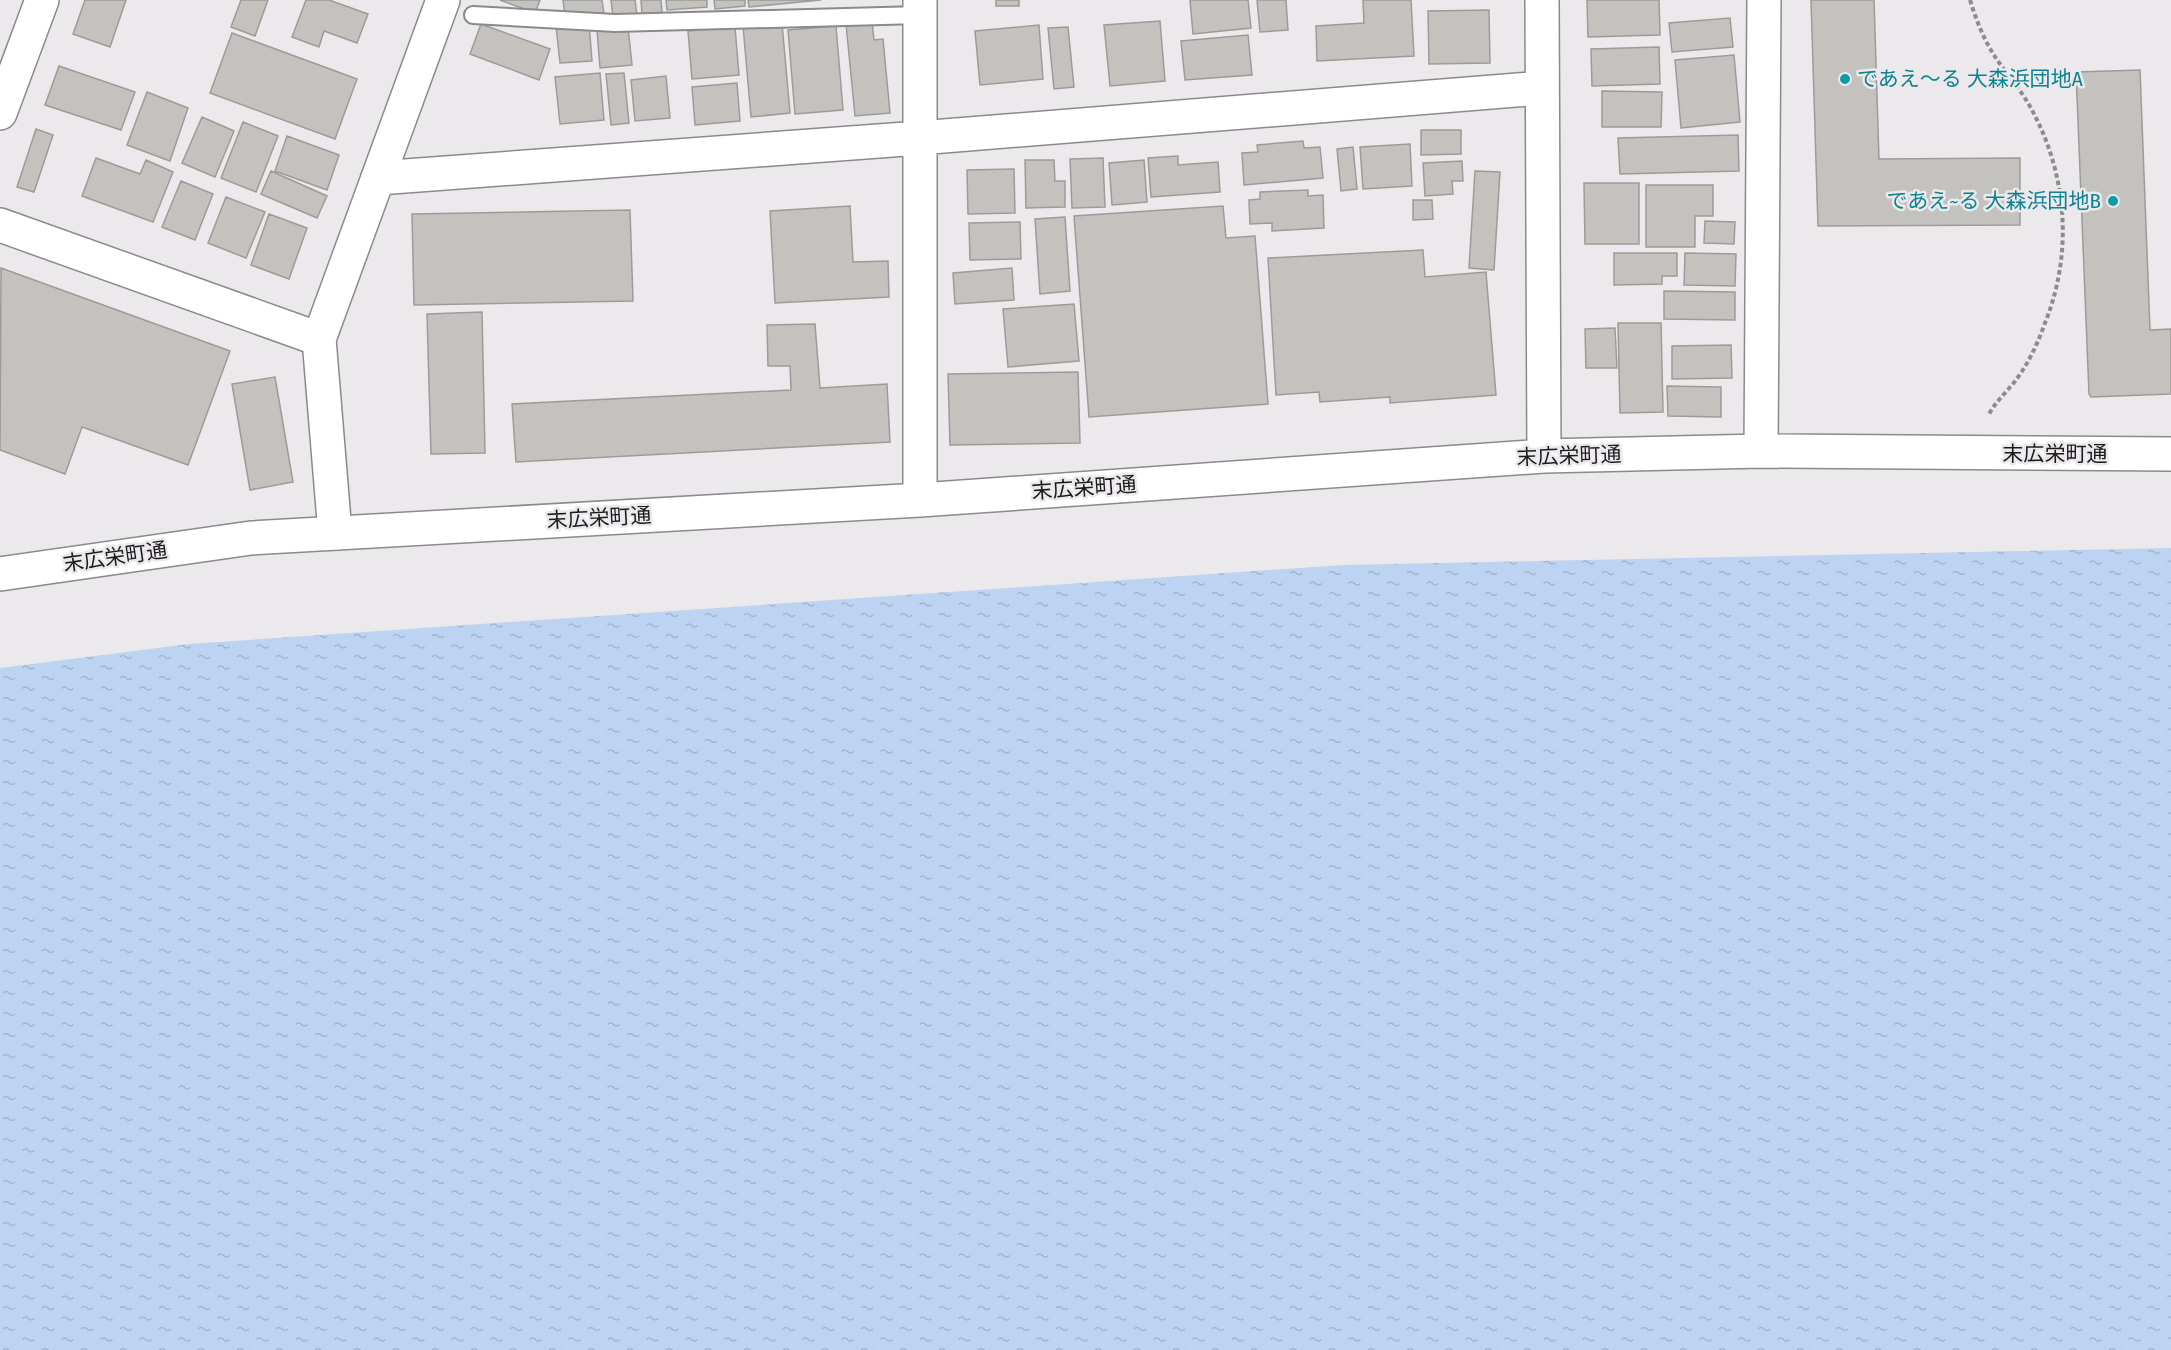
<svg xmlns="http://www.w3.org/2000/svg" width="2171" height="1350" font-family="'Fira Sans Condensed','Noto Sans JP',sans-serif">
	<style>
		.water { fill: url(#water-ripples) }
		.building { fill: #c4c2be; stroke: #9d9b97; stroke-width: 1.5 }
		.lines { fill: none; stroke-linecap: round; stroke-linejoin: round }
		.lane-casing { stroke: #8c898d; stroke-width: 20 }
		.street-casing { stroke: #8c898d; stroke-width: 36 }
		.secondary-casing { stroke: #8c898d; stroke-width: 36 }
		.path { stroke: #8d8b8d; stroke-width: 4; stroke-dasharray: 4.5 3; stroke-linecap: butt }
		.lane { stroke: #fff; stroke-width: 16 }
		.street { stroke: #fff; stroke-width: 33 }
		.secondary { stroke: #fff; stroke-width: 33 }
		.culture-dot { fill: #0f9aa8; stroke: #ece9ed; stroke-width: 2 }
		.labels { text-anchor: middle; dominant-baseline: central; stroke-width: 5; stroke-linejoin: round; paint-order: stroke }
		.culture-label { font-size: 21px; fill: #0d838f; stroke: #ece9ed; text-anchor: start }
		.street-label { font-size: 21px; fill: #1c1b1c; stroke: #ece9ed }
	</style>
	<defs>
		<pattern id="water-ripples" width="26" height="14" patternUnits="userSpaceOnUse" patternTransform="scale(1.5)"><rect width="26" height="14" fill="#bcd4f2"/><path d="M2 4q2-2 4 0t4 0M15 11q2-2 4 0t4 0" fill="none" stroke="#a1b5cf"/></pattern>
	</defs>
	<rect width="100%" height="100%" fill="#ece9ed"/>
	<path class="water" d="M 2171,548 L 2171,1350 L 0,1350 L 0,668 L 189,644 L 1343,565 Z"/>
	<path class="building" d="M 85,0 L 126,0 L 110,47 L 73,34 Z
		M 241,0 L 268,0 L 255,36 L 231,27 Z
		M 306,0 L 329,0 L 368,14 L 357,43 L 324,31 L 319,47 L 292,37 Z
		M 500,0 L 540,0 L 535,13 Z
		M 563,0 L 602,0 L 604,14 L 565,17 Z
		M 611,0 L 635,0 L 637,15 L 613,17 Z
		M 641,0 L 661,0 L 662,13 L 642,14 Z
		M 666,0 L 707,0 L 707,7 L 667,10 Z
		M 714,0 L 745,0 L 745,6 L 715,9 Z
		M 748,0 L 821,0 L 749,7 Z
		M 996,0 L 1019,0 L 1019,6 L 996,6 Z
		M 1190,0 L 1248,0 L 1251,28 L 1193,34 Z
		M 1257,0 L 1286,0 L 1288,30 L 1260,32 Z
		M 1363,0 L 1411,0 L 1414,56 L 1317,61 L 1316,26 L 1364,23 Z
		M 1587,0 L 1659,0 L 1660,35 L 1588,37 Z
		M 1811,0 L 1874,0 L 1879,159 L 2020,158 L 2020,225 L 1818,226 Z
		M 1489,10 L 1490,63 L 1429,64 L 1428,11 Z
		M 1730,18 L 1733,47 L 1672,52 L 1669,23 Z
		M 872,21 L 874,40 L 883,39 L 890,113 L 855,116 L 846,24 Z
		M 1160,21 L 1165,81 L 1110,86 L 1104,25 Z
		M 589,23 L 592,61 L 560,63 L 556,26 Z
		M 782,23 L 790,113 L 751,117 L 743,26 Z
		M 481,24 L 550,49 L 539,80 L 470,54 Z
		M 1039,25 L 1043,79 L 980,85 L 975,31 Z
		M 836,26 L 843,110 L 795,114 L 788,30 Z
		M 628,27 L 632,65 L 600,68 L 597,30 Z
		M 735,27 L 739,75 L 692,79 L 688,31 Z
		M 1068,27 L 1074,87 L 1054,89 L 1048,28 Z
		M 232,33 L 357,79 L 335,139 L 210,93 Z
		M 1248,35 L 1252,75 L 1185,80 L 1181,41 Z
		M 1659,47 L 1660,84 L 1592,86 L 1591,49 Z
		M 1734,55 L 1740,122 L 1681,128 L 1675,60 Z
		M 59,66 L 135,92 L 121,130 L 45,105 Z
		M 2140,70 L 2150,330 L 2171,329 L 2171,394 L 2091,397 L 2089,394 L 2076,72 Z
		M 600,73 L 604,120 L 560,124 L 555,77 Z
		M 624,73 L 629,123 L 611,125 L 606,74 Z
		M 666,76 L 670,118 L 635,121 L 631,80 Z
		M 737,83 L 740,121 L 695,125 L 692,87 Z
		M 1602,91 L 1662,92 L 1661,127 L 1602,127 Z
		M 147,92 L 188,108 L 170,161 L 127,145 Z
		M 202,117 L 234,131 L 215,177 L 182,163 Z
		M 243,122 L 278,136 L 256,192 L 221,178 Z
		M 36,129 L 53,135 L 34,192 L 17,187 Z
		M 1421,130 L 1461,130 L 1461,154 L 1421,155 Z
		M 1738,135 L 1739,171 L 1620,174 L 1618,138 Z
		M 287,136 L 339,155 L 327,190 L 275,171 Z
		M 1303,141 L 1304,148 L 1320,147 L 1323,178 L 1244,185 L 1242,153 L 1258,152 L 1257,145 Z
		M 1410,144 L 1412,186 L 1363,189 L 1360,147 Z
		M 1353,147 L 1357,189 L 1341,191 L 1337,149 Z
		M 1178,156 L 1178,165 L 1218,162 L 1220,192 L 1151,197 L 1148,158 Z
		M 96,158 L 140,174 L 146,160 L 173,172 L 153,222 L 82,196 Z
		M 1103,158 L 1105,207 L 1072,208 L 1070,159 Z
		M 1025,160 L 1054,160 L 1055,181 L 1065,181 L 1065,207 L 1026,208 Z
		M 1144,160 L 1147,202 L 1112,205 L 1109,163 Z
		M 1462,161 L 1463,181 L 1452,181 L 1453,194 L 1425,196 L 1423,163 Z
		M 1014,169 L 1015,213 L 968,214 L 967,170 Z
		M 271,171 L 327,196 L 317,218 L 261,194 Z
		M 1475,171 L 1500,172 L 1494,270 L 1469,268 Z
		M 181,181 L 213,194 L 195,240 L 162,227 Z
		M 1584,183 L 1639,183 L 1639,244 L 1585,244 Z
		M 1646,185 L 1713,185 L 1713,216 L 1695,216 L 1695,247 L 1646,247 Z
		M 1308,190 L 1308,196 L 1323,195 L 1324,228 L 1272,231 L 1272,223 L 1250,224 L 1249,200 L 1260,199 L 1260,192 Z
		M 226,197 L 265,212 L 246,258 L 208,243 Z
		M 1413,200 L 1432,200 L 1433,219 L 1413,220 Z
		M 850,206 L 853,262 L 888,261 L 889,297 L 775,303 L 770,211 Z
		M 1223,206 L 1226,238 L 1255,236 L 1268,404 L 1089,417 L 1074,216 Z
		M 630,210 L 633,301 L 414,305 L 412,214 Z
		M 269,214 L 307,228 L 289,279 L 251,265 Z
		M 1065,217 L 1070,291 L 1040,294 L 1035,219 Z
		M 1705,221 L 1735,222 L 1734,244 L 1704,243 Z
		M 1020,222 L 1021,259 L 970,260 L 969,223 Z
		M 1423,250 L 1425,277 L 1486,272 L 1496,395 L 1390,403 L 1390,397 L 1320,402 L 1319,392 L 1276,395 L 1268,258 Z
		M 1614,253 L 1677,253 L 1677,276 L 1662,276 L 1662,284 L 1614,285 Z
		M 1685,253 L 1736,254 L 1735,286 L 1684,285 Z
		M 1,268 L 230,351 L 188,465 L 82,427 L 65,474 L 0,450 Z
		M 1012,268 L 1014,300 L 955,304 L 953,273 Z
		M 1664,291 L 1735,292 L 1735,320 L 1664,319 Z
		M 1074,304 L 1079,361 L 1008,367 L 1003,309 Z
		M 482,312 L 485,453 L 431,454 L 427,314 Z
		M 1618,323 L 1661,323 L 1663,412 L 1620,413 Z
		M 815,324 L 820,388 L 887,384 L 890,442 L 516,462 L 512,404 L 791,390 L 790,366 L 768,366 L 767,325 Z
		M 1615,328 L 1617,368 L 1586,368 L 1585,329 Z
		M 1731,345 L 1732,378 L 1672,379 L 1672,346 Z
		M 1078,372 L 1080,443 L 950,445 L 948,374 Z
		M 275,377 L 293,482 L 250,490 L 232,384 Z
		M 1667,386 L 1721,387 L 1721,417 L 1668,416 Z"/>
	<g class="lines">
		<g class="lane-casing">
			<path id="lane" d="M 473,15 L 615,23 L 920,15"/>
		</g>
		<g class="street-casing">
			<path id="street" d="M 920,0 L 920,500
				M 1542,0 L 1544,456
				M 0,113 L 42,0
				M 378,178 L 919,138 L 1542,88
				M 0,225 L 319,339
				M 1761,451 L 1764,0
				M 0,574 L 251,538 L 920,500 L 1544,456 L 1761,451 L 2171,454"/>
		</g>
		<g class="secondary-casing">
			<path id="secondary" d="M 335,533 L 319,339 L 443,0"/>
		</g>
		<path class="path" d="M 1970,0 C 1976,19 1983,38 1994,55 C 2004,71 2018,86 2028,103 C 2067,170 2074,251 2045,323 C 2038,343 2028,364 2016,380 C 2006,393 1995,402 1988,416"/>
		<use href="#lane" class="lane"/>
		<use href="#street" class="street"/>
		<use href="#secondary" class="secondary"/>
	</g>
	<g class="culture-dot">
		<circle cx="1845" cy="79" r="6"/>
		<circle cx="2113" cy="201" r="6"/>
	</g>
	<g class="labels">
		<g class="culture-label">
			<text x="1857" y="79">であえ～る 大森浜団地A</text>
			<text x="2101" y="201" text-anchor="end">であえ~る 大森浜団地B</text>
		</g>
		<g class="street-label">
			<text x="2055" y="454">末広栄町通</text>
			<text transform="translate(1569 456) rotate(-2)">末広栄町通</text>
			<text transform="translate(1084 488) rotate(-4)">末広栄町通</text>
			<text transform="translate(599 518) rotate(-3)">末広栄町通</text>
			<text transform="translate(115 557) rotate(-8)">末広栄町通</text>
		</g>
	</g>
</svg>
